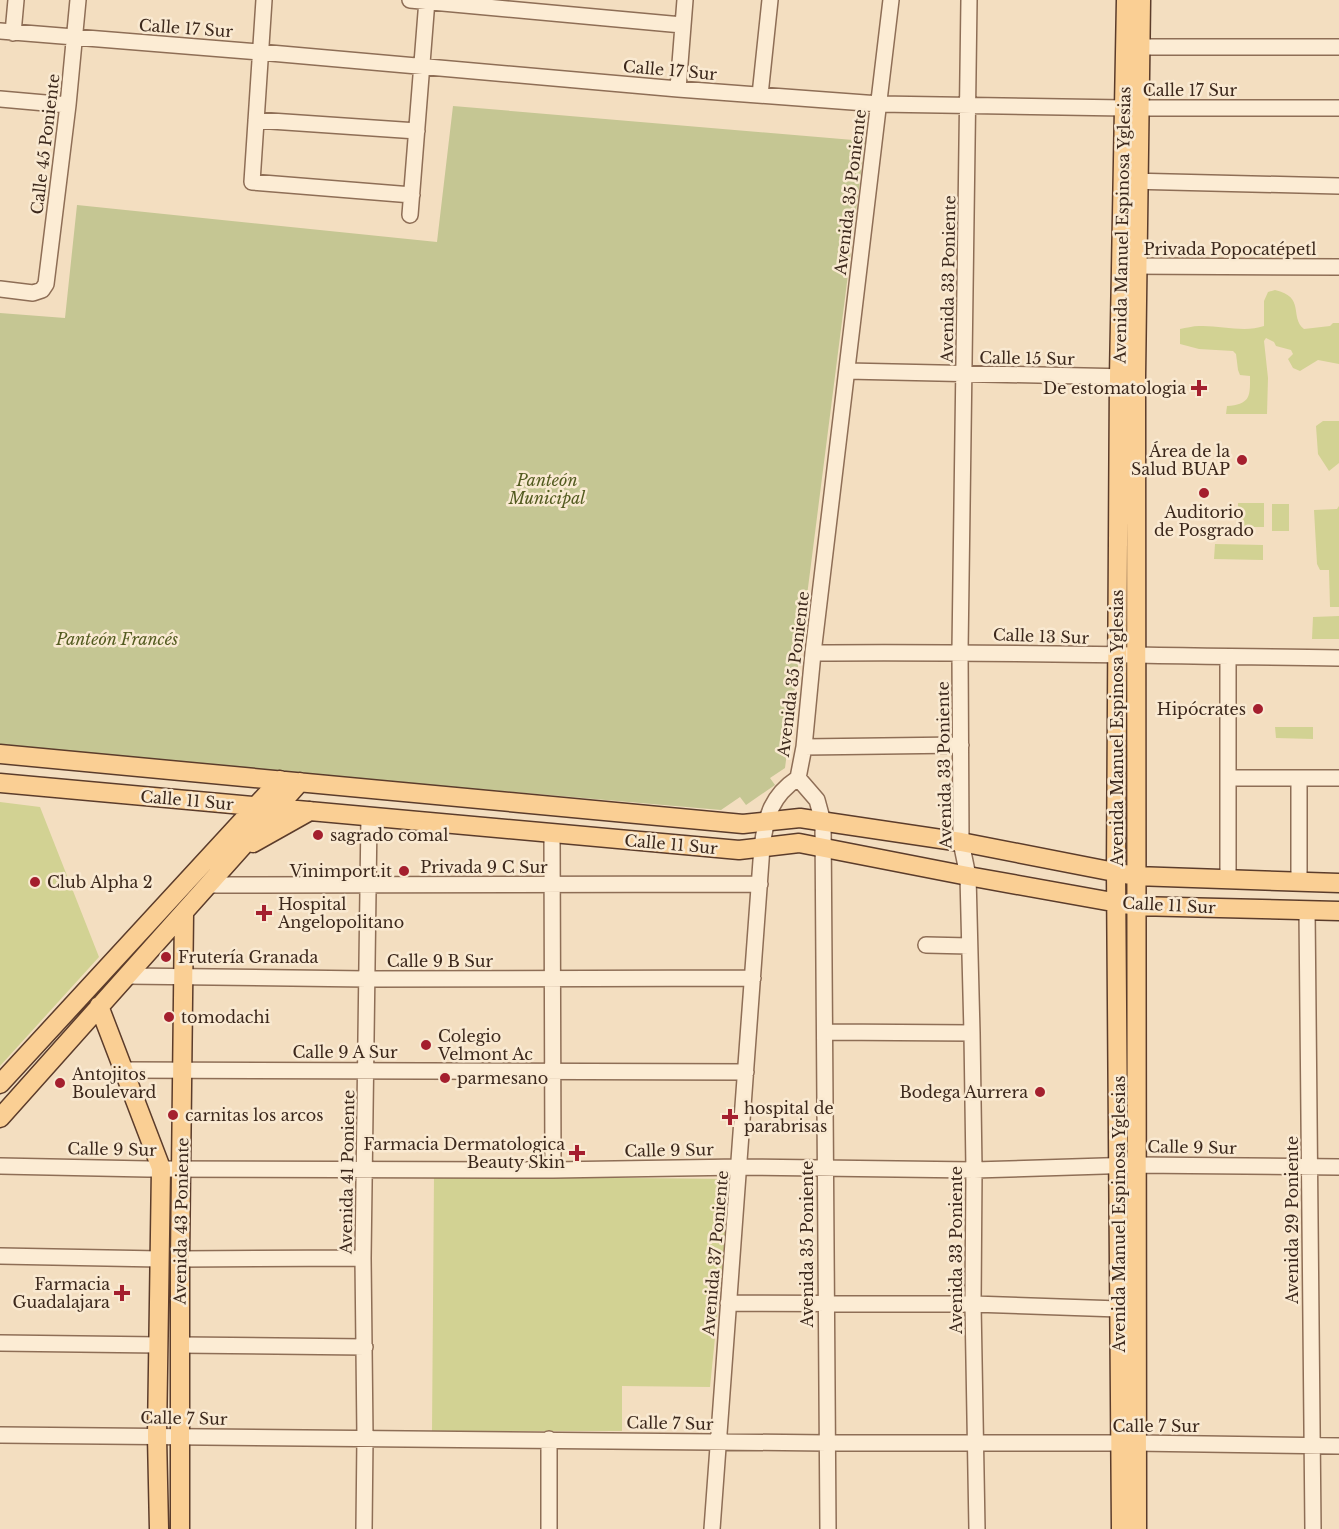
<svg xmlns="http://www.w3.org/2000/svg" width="1339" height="1529" font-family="'Libre Baskerville',serif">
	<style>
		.green { fill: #d2d293 }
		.cemetery { fill: #c5c693 }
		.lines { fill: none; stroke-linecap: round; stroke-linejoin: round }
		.minor-casing { stroke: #8e6e56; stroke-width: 18 }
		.major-casing { stroke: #5b3c2b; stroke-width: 21 }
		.minor { stroke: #fcecd4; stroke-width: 15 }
		.major { stroke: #facf94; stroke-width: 18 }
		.poi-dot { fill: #a41f2e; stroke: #f9e9d1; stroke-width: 2 }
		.labels { text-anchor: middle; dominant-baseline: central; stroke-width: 5; stroke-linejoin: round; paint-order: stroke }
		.street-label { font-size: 16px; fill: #3c281c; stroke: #f9e9d1 }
		.poi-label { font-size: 16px; fill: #3c281c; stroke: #f9e9d1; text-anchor: start }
		.park-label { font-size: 16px; font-style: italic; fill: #535b20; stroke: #f9e9d1 }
	</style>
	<rect width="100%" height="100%" fill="#f3dec0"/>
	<path class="green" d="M 1275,290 C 1306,297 1289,317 1304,329 L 1330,326 L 1333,323 L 1339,323 L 1339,364 L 1318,360 L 1300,371 L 1293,368 L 1288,359 L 1293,354 L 1291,350 L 1276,346 L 1274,342 L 1266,338 L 1264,341 L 1268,378 L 1267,414 L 1226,414 L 1227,406 C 1251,404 1250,396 1250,376 L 1240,375 L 1238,370 L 1236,354 L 1233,351 L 1199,349 L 1180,344 L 1180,329 C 1186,328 1193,326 1199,326 C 1220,325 1244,333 1264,326 L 1264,301 L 1268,292 Z
		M 1323,421 L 1339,421 L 1339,463 L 1329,471 L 1318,454 L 1316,426 Z
		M 1238,503 L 1264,503 L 1264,527 L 1238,527 Z
		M 1272,504 L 1289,504 L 1289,531 L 1272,531 Z
		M 1339,506 L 1339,607 L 1330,607 L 1329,570 L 1320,570 L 1317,564 L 1314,510 L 1337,509 Z
		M 1215,544 L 1263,545 L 1263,560 L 1214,559 Z
		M 1339,616 L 1339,639 L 1312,639 L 1313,617 Z
		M 1275,727 L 1313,727 L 1313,739 L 1276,738 Z
		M 0,802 L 40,807 L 99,957 L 0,1066 Z
		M 434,1176 L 731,1179 L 710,1387 L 622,1386 L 622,1431 L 432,1431 Z"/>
	<path class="cemetery" d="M 453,106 L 865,141 L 785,768 L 770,778 L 775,785 L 746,805 L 740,797 L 721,810 L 269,771 L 0,744 L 0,313 L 65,318 L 77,205 L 437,242 Z"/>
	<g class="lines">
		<g class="minor-casing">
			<path id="minor" d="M 264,0 L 252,182 L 412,195
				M 410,0 L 682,25
				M 969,0 L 960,651 L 961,842 L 968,876 L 972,1033 L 974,1170 L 973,1304 L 977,1529
				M 0,31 L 259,52 L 678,89 L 879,104 L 1124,108 L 1339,108
				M 13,33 L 16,0
				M 1131,47 L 1339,47
				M 678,89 L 685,0
				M 760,95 L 770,0
				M 0,99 L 68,105
				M 256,120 L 417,131
				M 1129,181 L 1339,186
				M 410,215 L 427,0
				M 1126,266 L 1339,267
				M 0,289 L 33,293 L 42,290 L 46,284 L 68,105 L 78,0
				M 847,371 L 1129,377
				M 813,653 C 988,651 1164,656 1339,658
				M 1228,657 L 1228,879
				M 804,747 L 961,745
				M 798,778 L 804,747 L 813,653 L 891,0
				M 798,778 L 817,800 L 823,822 L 828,1529
				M 1228,778 L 1339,778
				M 552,833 L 553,1170
				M 1299,882 L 1299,778
				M 209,885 L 760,884
				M 1307,910 L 1313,1529
				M 926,945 L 969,946
				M 127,976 L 367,979 L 753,978
				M 825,1032 L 972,1033
				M 124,1070 L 746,1072
				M 0,1166 L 148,1169 L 553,1170 L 740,1167 L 974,1170 L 1136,1165 L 1339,1167
				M 0,1256 L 160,1259
				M 180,1259 L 363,1258
				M 728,1303 L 973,1304 L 1119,1309
				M 0,1343 L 159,1345
				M 180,1345 L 365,1347
				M 0,1435 L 827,1443 L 1136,1443 L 1339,1446
				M 364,1529 L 365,1437 L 363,1258 L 369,817
				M 549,1529 L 549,1439
				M 712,1529 L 762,847 C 766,816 771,796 798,778"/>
		</g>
		<g class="major-casing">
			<path id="major" d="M 0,754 L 743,824 L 800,818 L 961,842 L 1135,876 L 1339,883
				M 0,783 L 739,850 L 799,843 L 968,876 L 1135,906 L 1339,911
				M 253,843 L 310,811
				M 99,1006 L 161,1168 L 157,1436 L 159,1529
				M 0,1084 L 280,780
				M 0,1118 L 300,782
				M 180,1529 L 180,1259 L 184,913
				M 1121,1529 L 1116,872 L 1119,377 L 1126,0
				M 1137,1529 L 1136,377 L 1141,0"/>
		</g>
		<use href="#minor" class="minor"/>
		<use href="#major" class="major"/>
	</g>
	<g class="poi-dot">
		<path d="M1196 379h6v6h6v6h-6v6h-6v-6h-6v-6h6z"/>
		<circle cx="1242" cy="460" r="6"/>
		<circle cx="1204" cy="493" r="6"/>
		<circle cx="1258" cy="709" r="6"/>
		<circle cx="318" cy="835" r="6"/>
		<circle cx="404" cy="871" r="6"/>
		<circle cx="35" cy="882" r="6"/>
		<path d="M261 904h6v6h6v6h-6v6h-6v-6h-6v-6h6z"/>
		<circle cx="166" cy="957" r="6"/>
		<circle cx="169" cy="1017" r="6"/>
		<circle cx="426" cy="1045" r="6"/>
		<circle cx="445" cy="1078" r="6"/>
		<circle cx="60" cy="1083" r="6"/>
		<circle cx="1040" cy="1092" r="6"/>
		<circle cx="173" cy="1115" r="6"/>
		<path d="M727 1108h6v6h6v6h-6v6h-6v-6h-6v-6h6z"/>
		<path d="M574 1144h6v6h6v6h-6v6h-6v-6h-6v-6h6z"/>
		<path d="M119 1284h6v6h6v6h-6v6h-6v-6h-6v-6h6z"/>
	</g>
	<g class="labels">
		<g class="street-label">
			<text transform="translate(186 28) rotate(4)">Calle 17 Sur</text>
			<text transform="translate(670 70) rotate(5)">Calle 17 Sur</text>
			<text x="1190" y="90">Calle 17 Sur</text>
			<text transform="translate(45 144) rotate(-83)">Calle 45 Poniente</text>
			<text transform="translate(850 192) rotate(-83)">Avenida 35 Poniente</text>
			<text transform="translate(1122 225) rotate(-89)">Avenida Manuel Espinosa Yglesias</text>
			<text x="1230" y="249">Privada Popocatépetl</text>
			<text transform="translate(948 279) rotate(-89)">Avenida 33 Poniente</text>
			<text transform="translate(1027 358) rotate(1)">Calle 15 Sur</text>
			<text transform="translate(1041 636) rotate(2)">Calle 13 Sur</text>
			<text transform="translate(793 674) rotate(-83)">Avenida 35 Poniente</text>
			<text transform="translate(1117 728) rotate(-90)">Avenida Manuel Espinosa Yglesias</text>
			<text transform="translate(944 765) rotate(-91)">Avenida 33 Poniente</text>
			<text transform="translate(187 800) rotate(5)">Calle 11 Sur</text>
			<text transform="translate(671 844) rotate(5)">Calle 11 Sur</text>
			<text x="484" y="867">Privada 9 C Sur</text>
			<text transform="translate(1169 905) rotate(3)">Calle 11 Sur</text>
			<text x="440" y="961">Calle 9 B Sur</text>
			<text x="345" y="1052">Calle 9 A Sur</text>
			<text transform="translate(1192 1147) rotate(1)">Calle 9 Sur</text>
			<text transform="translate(112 1149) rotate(1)">Calle 9 Sur</text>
			<text transform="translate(669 1150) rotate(-1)">Calle 9 Sur</text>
			<text transform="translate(347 1172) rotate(-89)">Avenida 41 Poniente</text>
			<text transform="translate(1119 1214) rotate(-90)">Avenida Manuel Espinosa Yglesias</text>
			<text transform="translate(1292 1220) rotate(-90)">Avenida 29 Poniente</text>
			<text transform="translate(181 1221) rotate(-89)">Avenida 43 Poniente</text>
			<text transform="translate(807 1244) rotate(-90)">Avenida 35 Poniente</text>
			<text transform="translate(956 1250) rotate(-90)">Avenida 33 Poniente</text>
			<text transform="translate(715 1253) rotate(-85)">Avenida 37 Poniente</text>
			<text transform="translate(184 1418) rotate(1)">Calle 7 Sur</text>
			<text transform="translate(670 1423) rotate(1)">Calle 7 Sur</text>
			<text x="1156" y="1426">Calle 7 Sur</text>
		</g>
		<g class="poi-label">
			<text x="1186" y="388" text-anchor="end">De estomatologia</text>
			<text x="1230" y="451" text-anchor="end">Área de la<tspan x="1230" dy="18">Salud BUAP</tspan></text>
			<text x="1204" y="512" text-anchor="middle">Auditorio<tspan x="1204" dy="18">de Posgrado</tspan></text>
			<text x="1246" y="709" text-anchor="end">Hipócrates</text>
			<text x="330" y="835">sagrado comal</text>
			<text x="392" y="871" text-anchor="end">Vinimport.it</text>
			<text x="47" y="882">Club Alpha 2</text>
			<text x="278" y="904">Hospital<tspan x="278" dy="18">Angelopolitano</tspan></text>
			<text x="178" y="957">Frutería Granada</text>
			<text x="181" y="1017">tomodachi</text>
			<text x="438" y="1036">Colegio<tspan x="438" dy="18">Velmont Ac</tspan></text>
			<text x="72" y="1074">Antojitos<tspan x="72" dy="18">Boulevard</tspan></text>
			<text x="457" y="1078">parmesano</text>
			<text x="1028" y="1092" text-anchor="end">Bodega Aurrera</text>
			<text x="744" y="1108">hospital de<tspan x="744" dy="18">parabrisas</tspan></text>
			<text x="185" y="1115">carnitas los arcos</text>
			<text x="565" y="1144" text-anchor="end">Farmacia Dermatologica<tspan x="565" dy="18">Beauty Skin</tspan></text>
			<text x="110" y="1284" text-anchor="end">Farmacia<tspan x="110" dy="18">Guadalajara</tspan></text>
		</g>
		<g class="park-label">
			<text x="547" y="480">Panteón<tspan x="547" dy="18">Municipal</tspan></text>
			<text x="117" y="639">Panteón Francés</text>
		</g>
	</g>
</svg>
